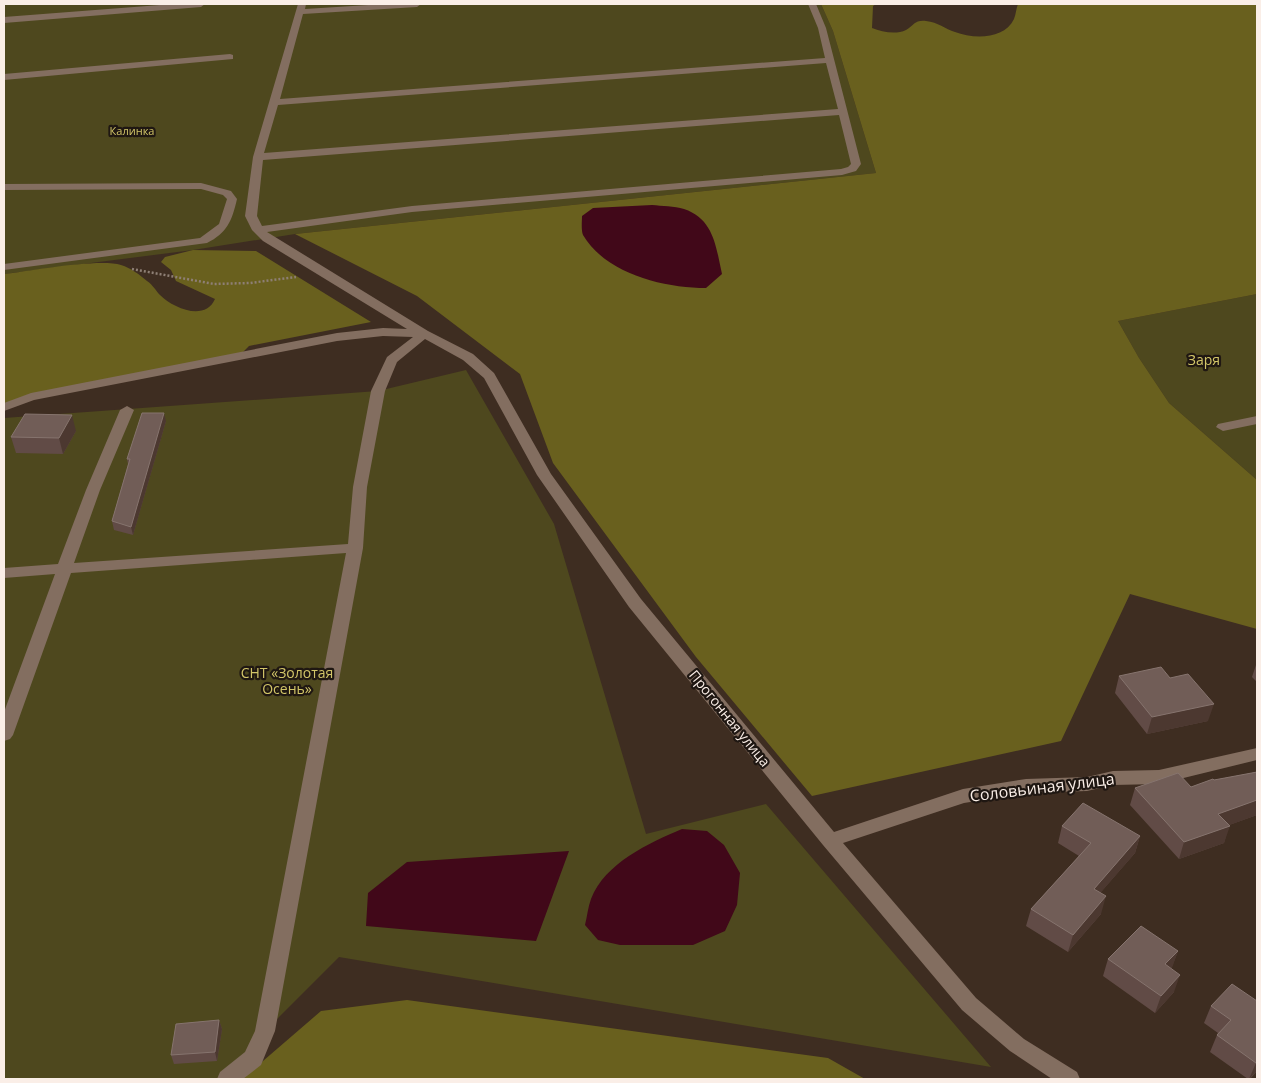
<svg xmlns="http://www.w3.org/2000/svg" width="1261" height="1083" font-family="'Open Sans',sans-serif">
	<style>
		.green { fill: #4e481e }
		.forest { fill: #69601e }
		.water { fill: #410819 }
		.lines { fill: none; stroke-linecap: round; stroke-linejoin: round }
		.path { stroke: #8e7f75; stroke-width: 2.5; stroke-dasharray: 2 2; stroke-linecap: butt }
		.minor { fill: #836e60; fill-rule: evenodd }
		.wall { fill: #614b46 }
		.shaded-wall { fill: #4c3830 }
		.building { fill: #715d57; stroke: #86746e }
		.labels { text-anchor: middle; dominant-baseline: central; stroke-width: 4.5; stroke-linejoin: round; paint-order: stroke }
		.far-park-label { font-size: 11px; fill: #d2c568; stroke: #1f1712 }
		.park-label { font-size: 14px; fill: #d2c568; stroke: #1f1712 }
		.street-label { font-size: 14px; fill: #faeee7; stroke: #1f1712 }
		.near-street-label { font-size: 16px; fill: #faeee7; stroke: #1f1712 }
	</style>
	<rect width="100%" height="100%" fill="#3e2d21"/>
	<path class="green" d="M 4,4 L 821,4 L 833,31 L 876,173 L 295,234 L 193,250 L 4,274 Z
		M 1257,294 L 1257,480 L 1169,403 L 1139,358 L 1118,321 Z
		M 466,370 L 554,524 L 646,834 L 766,804 L 991,1067 L 339,957 L 265,1031 L 253,1058 L 228,1079 L 4,1079 L 4,418 L 378,391 Z"/>
	<path class="forest" d="M 821,4 L 876,4 L 873,6 L 872,28 C 882,32 896,35 906,30 C 915,25 914,20 926,21 C 938,22 945,29 955,32 C 973,39 1004,40 1014,19 C 1016,14 1016,9 1018,4 L 1257,4 L 1257,294 L 1118,321 L 1139,358 L 1169,403 L 1257,480 L 1257,629 L 1130,594 L 1061,741 L 812,796 L 696,657 L 553,463 L 520,374 L 417,296 L 295,234 L 876,173 L 833,31 Z
		M 193,250 L 256,251 L 371,322 L 249,346 L 238,357 L 12,403 L 4,407 L 4,274 C 30,271 99,258 121,265 C 131,268 140,275 147,281 C 153,285 156,291 160,295 C 173,308 205,322 215,299 L 176,281 L 171,270 L 161,262 L 165,257 Z
		M 407,1000 L 828,1058 L 865,1079 L 242,1079 L 321,1011 Z"/>
	<path class="water" d="M 652,205 C 662,206 674,206 684,209 C 714,219 716,247 722,274 L 706,288 C 664,288 606,274 583,235 C 581,230 582,221 582,216 L 593,208 Z
		M 682,829 L 707,831 L 724,845 L 740,873 L 737,905 L 725,931 L 693,945 L 620,945 L 598,940 L 585,925 C 587,917 588,907 591,899 C 605,863 649,843 682,829 Z
		M 569,851 L 536,941 L 366,926 L 368,893 L 407,862 Z"/>
	<g class="lines">
		<path class="path" d="M 132,269 L 214,284 L 250,283 L 296,277"/>
		<path class="minor" d="M 173,4 L 205,4 L 201,7 L 4,23 L 4,17 Z
			M 298,4 L 306,4 L 305,9 L 384,4 L 421,4 L 417,7 L 303,14 L 280,99 L 825,58 L 818,28 L 808,4 L 816,4 L 826,28 L 861,164 L 856,171 L 842,175 L 412,212 L 267,232 L 428,331 L 473,354 L 494,373 L 551,474 L 641,599 L 834,832 L 963,789 L 1026,779 L 1087,777 L 1113,771 L 1159,770 L 1257,748 L 1257,760 L 1159,784 L 1113,785 L 1087,791 L 1026,793 L 964,803 L 843,843 L 976,998 L 1024,1039 L 1077,1072 L 1080,1079 L 1052,1079 L 1010,1051 L 962,1010 L 823,845 L 629,607 L 537,475 L 484,378 L 463,360 L 425,339 L 397,362 L 385,391 L 367,487 L 363,548 L 275,1031 L 261,1065 L 243,1079 L 217,1079 L 220,1072 L 245,1052 L 255,1031 L 346,553 L 71,573 L 13,735 L 10,739 L 4,741 L 4,712 L 55,574 L 4,578 L 4,568 L 58,564 L 86,490 L 120,410 L 127,406 L 134,410 L 100,490 L 74,563 L 348,544 L 353,487 L 371,391 L 387,357 L 413,337 L 383,336 L 337,341 L 34,400 L 4,411 L 4,403 L 31,393 L 337,333 L 383,328 L 407,329 L 263,241 L 252,230 L 245,216 L 253,157 ZM 826,63 L 838,109 L 264,153 L 278,105 ZM 839,115 L 851,164 L 848,167 L 841,169 L 412,206 L 262,226 L 257,216 L 263,160 Z
			M 230,54 L 233,55 L 233,59 L 4,80 L 4,74 Z
			M 201,183 L 231,191 L 237,199 C 232,221 227,233 207,243 L 4,270 L 4,264 L 200,238 L 219,224 L 227,199 L 223,195 L 201,189 L 4,190 L 4,184 Z
			M 1257,416 L 1257,424 L 1223,431 L 1216,427 L 1218,424 Z"/>
	</g>
	<path class="wall" d="M 166,421 L 133,535 L 114,530 L 112,521 L 128,464 L 127,459 Z
		M 76,431 L 63,454 L 16,453 L 11,437 Z
		M 1257,662 L 1257,682 L 1252,677 Z
		M 1119,676 L 1170,678 L 1208,721 L 1147,734 L 1115,693 Z
		M 1257,772 L 1257,815 L 1229,825 L 1224,843 L 1179,859 L 1130,805 L 1135,788 L 1191,787 L 1214,780 Z
		M 1062,826 L 1140,836 L 1135,853 L 1100,893 L 1101,914 L 1068,952 L 1026,926 L 1031,909 L 1079,856 L 1058,843 Z
		M 1178,951 L 1171,969 L 1174,992 L 1155,1013 L 1103,976 L 1108,959 Z
		M 1257,1001 L 1257,1071 L 1250,1079 L 1248,1079 L 1210,1052 L 1217,1035 L 1218,1033 L 1204,1023 L 1211,1006 Z
		M 219,1020 L 222,1029 L 217,1061 L 174,1064 L 171,1055 Z"/>
	<path class="shaded-wall" d="M 164,413 L 166,421 L 133,535 L 131,527 Z
		M 72,415 L 76,431 L 63,454 L 59,438 Z
		M 1214,704 L 1208,721 L 1147,734 L 1152,717 Z
		M 1257,800 L 1257,815 L 1213,831 L 1218,814 Z
		M 1230,826 L 1224,843 L 1179,859 L 1184,842 Z
		M 1140,836 L 1135,853 L 1089,906 L 1094,889 Z
		M 1106,896 L 1101,914 L 1068,952 L 1073,935 Z
		M 1178,951 L 1172,968 L 1159,982 L 1165,964 Z
		M 1180,975 L 1174,992 L 1155,1013 L 1161,996 Z
		M 219,1020 L 222,1029 L 217,1061 L 215,1052 Z
		M 1257,1062 L 1257,1071 L 1249,1079 L 1256,1063 Z"/>
	<path class="building" d="M 142,413 L 164,413 L 131,527 L 112,521 L 130,459 L 127,459 Z
		M 25,414 L 72,415 L 59,438 L 11,437 Z
		M 1161,667 L 1170,678 L 1188,674 L 1214,704 L 1152,717 L 1119,676 Z
		M 1257,772 L 1257,800 L 1218,814 L 1230,826 L 1184,842 L 1135,788 L 1178,773 L 1191,787 L 1213,779 L 1214,780 Z
		M 1083,803 L 1140,836 L 1094,889 L 1106,896 L 1073,935 L 1031,909 L 1091,843 L 1062,826 Z
		M 1141,926 L 1178,951 L 1165,964 L 1180,975 L 1161,996 L 1108,959 Z
		M 1232,984 L 1257,1001 L 1257,1062 L 1256,1063 L 1217,1035 L 1231,1020 L 1211,1006 Z
		M 219,1020 L 215,1052 L 171,1055 L 176,1024 Z"/>
	<g class="labels">
		<g class="far-park-label">
			<text x="132" y="130">Калинка</text>
		</g>
		<g class="park-label">
			<text x="1204" y="359">Заря</text>
			<text x="287" y="672">СНТ «Золотая<tspan x="287" dy="16">Осень»</tspan></text>
		</g>
		<g class="street-label">
			<text transform="translate(730 718) rotate(51)">Прогонная улица</text>
		</g>
		<g class="near-street-label">
			<text transform="translate(1042 787) rotate(-7)">Соловьиная улица</text>
		</g>
	</g>
	<rect width="1261" height="1083" fill="none" stroke="#faeee7" stroke-width="10"/>
</svg>
